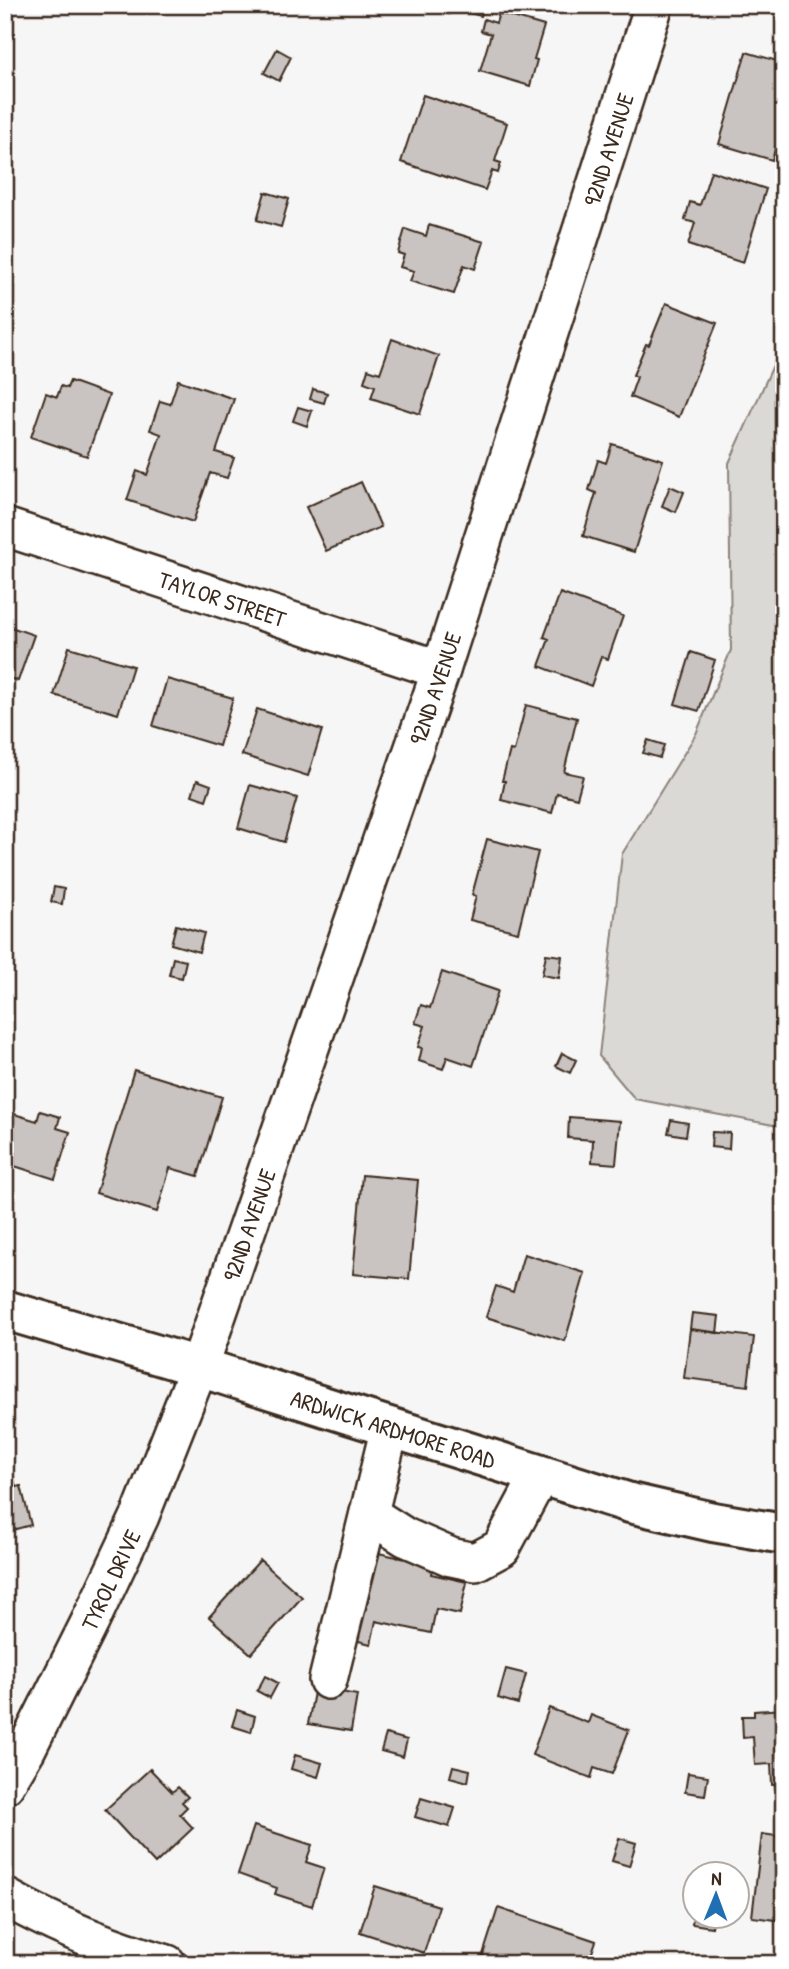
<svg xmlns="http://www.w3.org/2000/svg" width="789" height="1969" font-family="'Patrick Hand',sans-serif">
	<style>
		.green { fill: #dbd9d6; stroke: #8b827a; stroke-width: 2 }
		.building { fill: #c9c3c1; stroke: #3b2a1e; stroke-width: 2 }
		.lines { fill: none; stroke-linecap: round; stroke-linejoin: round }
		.street-casing { stroke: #3b2a1e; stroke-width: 42 }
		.secondary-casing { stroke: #3b2a1e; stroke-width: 44 }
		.street { stroke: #fff; stroke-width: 37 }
		.secondary { stroke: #fff; stroke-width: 38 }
		.labels { text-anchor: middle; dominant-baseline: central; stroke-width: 5; stroke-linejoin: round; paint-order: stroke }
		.street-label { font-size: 23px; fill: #3b2a1e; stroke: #fff }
	</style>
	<rect width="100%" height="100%" fill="#f7f6f6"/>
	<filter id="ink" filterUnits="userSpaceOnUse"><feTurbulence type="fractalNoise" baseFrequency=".0143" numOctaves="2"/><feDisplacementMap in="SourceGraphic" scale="14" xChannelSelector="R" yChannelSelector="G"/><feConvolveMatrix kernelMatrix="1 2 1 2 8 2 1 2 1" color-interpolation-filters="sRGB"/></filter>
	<g filter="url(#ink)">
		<path class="green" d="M 784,341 L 784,1127 L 635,1099 L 599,1056 L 622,854 L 696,734 L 731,650 L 729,463 Z"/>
		<path class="building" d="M 423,5 L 452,5 L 449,14 Z
			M 463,5 L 484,5 L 481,16 L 462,11 Z
			M 499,13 L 544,26 L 534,59 L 537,60 L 530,86 L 480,71 L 491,34 L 481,31 L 484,19 L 496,23 Z
			M 277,49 L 291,57 L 279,81 L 264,73 Z
			M 746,52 L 784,63 L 784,130 L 781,129 L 772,160 L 719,144 Z
			M 423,95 L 507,123 L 495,161 L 501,163 L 498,173 L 492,171 L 485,190 L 401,162 Z
			M 711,171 L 766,189 L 743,263 L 688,245 L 695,223 L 685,220 L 690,202 L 700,205 Z
			M 265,192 L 289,199 L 281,227 L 257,220 Z
			M 429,225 L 484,242 L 475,269 L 464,265 L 454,294 L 410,281 L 414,271 L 400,267 L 404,255 L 398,253 L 405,229 L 426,236 Z
			M 666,303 L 717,323 L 679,417 L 630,397 L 637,377 L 633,375 L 646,344 L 649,345 Z
			M 392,339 L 439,356 L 420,414 L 371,398 L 375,386 L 364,382 L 368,369 L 380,373 Z
			M 178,380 L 234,399 L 216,452 L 234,458 L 227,478 L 210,473 L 193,522 L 127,500 L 137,471 L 147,475 L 161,434 L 150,430 L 160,401 L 170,404 Z
			M 70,381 L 109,395 L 87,456 L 31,437 L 46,393 L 57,397 L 61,386 L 67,388 Z
			M 313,389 L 327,393 L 324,403 L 310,399 Z
			M 298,407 L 312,411 L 307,426 L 293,421 Z
			M 612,444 L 663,460 L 634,552 L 583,536 L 596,493 L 589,490 L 598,460 L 606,463 Z
			M 361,482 L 381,527 L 326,551 L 306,507 Z
			M 670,486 L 684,492 L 676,512 L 662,506 Z
			M 560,593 L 623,616 L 608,659 L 601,657 L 591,686 L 539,666 L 549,639 L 544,637 Z
			M 5,625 L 34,635 L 18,681 L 5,677 Z
			M 69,647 L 133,666 L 118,714 L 54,695 Z
			M 691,652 L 715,660 L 699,711 L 675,704 Z
			M 167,679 L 233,698 L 219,746 L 153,726 Z
			M 526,705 L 577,718 L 564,772 L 583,776 L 577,798 L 557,793 L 552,813 L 501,800 L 505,781 L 502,781 L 510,750 L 514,751 Z
			M 257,709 L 322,730 L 308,776 L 242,755 Z
			M 648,740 L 664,745 L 660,758 L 643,753 Z
			M 197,780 L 211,785 L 206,800 L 192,795 Z
			M 250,785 L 297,798 L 284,842 L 238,828 Z
			M 487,839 L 538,852 L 518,932 L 470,920 L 476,896 L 472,895 Z
			M 54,887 L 64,889 L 62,904 L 51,902 Z
			M 176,925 L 204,933 L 199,952 L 171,944 Z
			M 546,954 L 562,956 L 559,978 L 542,975 Z
			M 173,958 L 186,961 L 182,978 L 169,975 Z
			M 442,972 L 498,991 L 473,1066 L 447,1057 L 443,1069 L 419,1061 L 422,1048 L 418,1047 L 425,1026 L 415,1023 L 421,1005 L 430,1008 Z
			M 562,1053 L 576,1060 L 570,1073 L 556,1066 Z
			M 134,1070 L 222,1097 L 198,1176 L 170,1168 L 157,1212 L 96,1193 Z
			M 40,1111 L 60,1117 L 57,1128 L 70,1132 L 55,1179 L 5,1163 L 5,1133 L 11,1113 L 37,1121 Z
			M 569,1117 L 620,1121 L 616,1164 L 592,1162 L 593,1140 L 568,1138 Z
			M 671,1120 L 688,1123 L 686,1136 L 668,1133 Z
			M 712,1132 L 730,1133 L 729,1149 L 711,1147 Z
			M 362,1175 L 418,1180 L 409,1279 L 353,1274 Z
			M 524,1254 L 585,1273 L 565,1341 L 486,1317 L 496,1286 L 513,1292 Z
			M 692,1313 L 719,1316 L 717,1333 L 690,1329 Z
			M 690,1329 L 754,1337 L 748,1386 L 684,1378 Z
			M 5,1447 L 16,1487 L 21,1486 L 31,1525 L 5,1532 Z
			M 365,1550 L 433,1565 L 431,1574 L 467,1582 L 460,1614 L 436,1609 L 431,1633 L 376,1621 L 371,1644 L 346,1638 Z
			M 260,1560 L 302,1597 L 251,1654 L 209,1617 Z
			M 506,1669 L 526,1674 L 518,1704 L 498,1698 Z
			M 265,1676 L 278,1683 L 270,1698 L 257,1691 Z
			M 315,1687 L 357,1695 L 351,1731 L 308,1724 Z
			M 549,1708 L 588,1723 L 591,1715 L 629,1730 L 612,1774 L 594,1768 L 591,1778 L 532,1755 Z
			M 784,1709 L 784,1784 L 772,1785 L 771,1764 L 755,1765 L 753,1737 L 743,1738 L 742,1716 L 754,1716 L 754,1711 Z
			M 237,1710 L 255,1716 L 251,1732 L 232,1726 Z
			M 386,1734 L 407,1740 L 403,1757 L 381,1751 Z
			M 295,1755 L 322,1763 L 318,1777 L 291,1769 Z
			M 453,1766 L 470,1770 L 468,1782 L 450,1777 Z
			M 150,1769 L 172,1792 L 178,1787 L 188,1797 L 182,1802 L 187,1807 L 180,1814 L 193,1828 L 155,1864 L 105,1810 Z
			M 688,1773 L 708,1776 L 705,1795 L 685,1792 Z
			M 421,1798 L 455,1808 L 449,1827 L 415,1817 Z
			M 254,1826 L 312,1845 L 306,1862 L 324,1868 L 312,1906 L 275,1894 L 277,1888 L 238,1874 Z
			M 762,1834 L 784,1837 L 784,1921 L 752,1917 Z
			M 619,1838 L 636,1843 L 629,1866 L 612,1861 Z
			M 375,1886 L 439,1906 L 424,1953 L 360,1932 Z
			M 498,1908 L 596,1941 L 588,1964 L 480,1964 Z
			M 694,1910 L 694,1916 L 714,1916 L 712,1927 L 692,1924 Z"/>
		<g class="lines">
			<g class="street-casing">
				<g id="street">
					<path id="s1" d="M 5,527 L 441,670"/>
					<path d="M 369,1514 L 405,1537 L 451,1557 L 475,1562 L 501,1548 L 540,1475"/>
					<path d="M 328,1680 L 390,1427"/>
					<path id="s2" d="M 5,1785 L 26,1750 L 90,1622 L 140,1516 L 199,1367 L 441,670 L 654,5"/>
					<path d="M 5,1897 C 56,1926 111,1948 167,1964"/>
				</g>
			</g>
			<g class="secondary-casing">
				<g id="secondary">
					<path id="s3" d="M 5,1310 L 199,1367 L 630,1503 L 713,1522 L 784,1534"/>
				</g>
			</g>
			<use href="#street" class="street"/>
			<use href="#secondary" class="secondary"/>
		</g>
	</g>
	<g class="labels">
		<g class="street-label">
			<text stroke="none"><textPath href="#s2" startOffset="1746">92ND AVENUE</textPath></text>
			<text stroke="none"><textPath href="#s1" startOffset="229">TAYLOR STREET</textPath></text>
			<text stroke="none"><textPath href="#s2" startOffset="1180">92ND AVENUE</textPath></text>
			<text stroke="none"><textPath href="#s2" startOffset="612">92ND AVENUE</textPath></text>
			<text stroke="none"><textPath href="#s3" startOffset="406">ARDWICK ARDMORE ROAD</textPath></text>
			<text stroke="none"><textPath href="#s2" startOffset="231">TYROL DRIVE</textPath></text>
		</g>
	</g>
	<rect width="789" height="1969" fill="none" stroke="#fff" stroke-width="28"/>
	<rect x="14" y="14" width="761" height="1941" fill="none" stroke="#3b2a1e" stroke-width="2.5" filter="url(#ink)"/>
	<g transform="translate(716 1895) rotate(1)"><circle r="33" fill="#ffffff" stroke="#b1aaa5" stroke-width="2"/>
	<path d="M0-5L12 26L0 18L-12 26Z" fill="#1f6fb2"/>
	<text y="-10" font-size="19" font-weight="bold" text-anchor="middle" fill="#3b2a1e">N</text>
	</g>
</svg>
